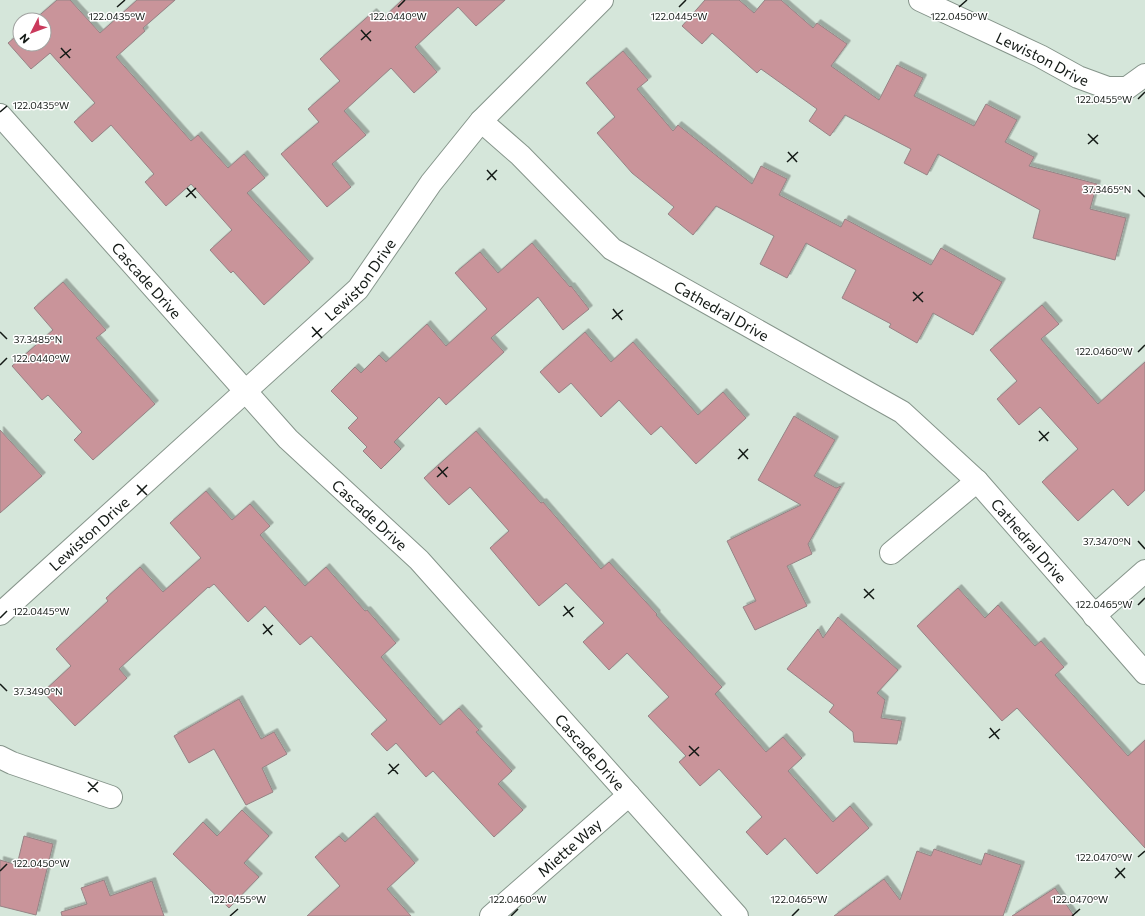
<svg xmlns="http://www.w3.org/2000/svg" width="1145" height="916" font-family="Commissioner,sans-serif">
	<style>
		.building { fill: #c9949a; stroke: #968385; filter: url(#shadow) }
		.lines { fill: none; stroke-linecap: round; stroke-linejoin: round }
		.street-casing { stroke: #86958b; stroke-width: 24 }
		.street { stroke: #fff; stroke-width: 22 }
		.ticks { fill: none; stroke: #131915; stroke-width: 1.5 }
		.labels { text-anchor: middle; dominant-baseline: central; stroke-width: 3; stroke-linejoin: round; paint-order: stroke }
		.street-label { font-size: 15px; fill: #131915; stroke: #fff }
		.ticks-label { font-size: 10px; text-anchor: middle; fill: #131915; stroke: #fff; stroke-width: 3; stroke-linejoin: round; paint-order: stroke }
	</style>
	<defs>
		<filter id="shadow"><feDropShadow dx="3.5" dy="-3.5" stdDeviation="0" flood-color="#0004"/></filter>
	</defs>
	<rect width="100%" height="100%" fill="#d5e6da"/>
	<path class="building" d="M 57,0 L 70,0 L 100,33 L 137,0 L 175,0 L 143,28 L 145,31 L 116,57 L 191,141 L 198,135 L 228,168 L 244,154 L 265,178 L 247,193 L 310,262 L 264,305 L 233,271 L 231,273 L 210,250 L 232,230 L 191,184 L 166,206 L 145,182 L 154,174 L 111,125 L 92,142 L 74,122 L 95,103 L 50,53 L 31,69 L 8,43 L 20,33 L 20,44 L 44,44 L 44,20 L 34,20 Z
		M 402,0 L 505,0 L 476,26 L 458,7 L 415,47 L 437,72 L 414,93 L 391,68 L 344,111 L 366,135 L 332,164 L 351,187 L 327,207 L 281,154 L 319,122 L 308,109 L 340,81 L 320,59 L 373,12 L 381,20 Z
		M 705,0 L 739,0 L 754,13 L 765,0 L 781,0 L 813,28 L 817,23 L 847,44 L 831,66 L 879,100 L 897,65 L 923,78 L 914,96 L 974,126 L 986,104 L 1017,120 L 1005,142 L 1034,157 L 1029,166 L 1097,184 L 1090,209 L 1126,218 L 1115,260 L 1033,238 L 1040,210 L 938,154 L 927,175 L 904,163 L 911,149 L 845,115 L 830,136 L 809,121 L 817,109 L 761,69 L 757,73 L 712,33 L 702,44 L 682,26 Z
		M 623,51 L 648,80 L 637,89 L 673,131 L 678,125 L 752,184 L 761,166 L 787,179 L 779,195 L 841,227 L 845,219 L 931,265 L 941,248 L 1002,282 L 973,335 L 933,313 L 917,343 L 889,327 L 891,324 L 842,298 L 856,270 L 806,243 L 787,278 L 760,264 L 774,236 L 716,206 L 693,235 L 668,214 L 674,207 L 632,173 L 597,133 L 615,117 L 586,83 Z
		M 532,243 L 570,287 L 571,286 L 589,309 L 563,330 L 538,297 L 491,338 L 504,352 L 446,405 L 439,397 L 394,442 L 401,449 L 381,469 L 363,451 L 367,447 L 348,428 L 358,418 L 331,391 L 355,367 L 361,373 L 379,355 L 386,362 L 427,324 L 446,346 L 487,309 L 455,273 L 480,252 L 498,273 Z
		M 63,282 L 106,330 L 96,338 L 155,404 L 93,460 L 74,440 L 82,432 L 48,395 L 42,400 L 12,366 L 53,330 L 34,308 Z
		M 1042,305 L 1059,324 L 1041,339 L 1098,404 L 1145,362 L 1145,490 L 1128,506 L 1113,489 L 1078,521 L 1042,482 L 1078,449 L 1040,407 L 1019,425 L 997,399 L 1017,381 L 990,350 Z
		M 585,332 L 611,362 L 633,342 L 698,415 L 723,392 L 746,418 L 696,464 L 661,426 L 651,435 L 619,400 L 601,417 L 571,383 L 559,393 L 540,372 Z
		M 794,416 L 835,440 L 814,476 L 836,488 L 841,486 L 808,544 L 812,554 L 787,566 L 807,606 L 755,630 L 743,607 L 756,601 L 727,541 L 801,505 L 758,480 Z
		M 0,430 L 42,476 L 0,513 Z
		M 476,431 L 541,503 L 543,502 L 601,569 L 609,562 L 657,614 L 656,615 L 722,687 L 715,694 L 766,752 L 783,737 L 802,758 L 788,771 L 833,822 L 850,806 L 869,828 L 817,874 L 785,838 L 767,855 L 746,832 L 762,817 L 719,769 L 700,786 L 679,762 L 686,756 L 648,716 L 669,697 L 627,653 L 609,670 L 583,642 L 604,623 L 566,583 L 539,606 L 490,548 L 509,531 L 470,487 L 449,505 L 424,478 Z
		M 206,491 L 232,520 L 250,504 L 270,526 L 260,535 L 305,586 L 326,567 L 365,611 L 367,610 L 396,643 L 381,657 L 440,725 L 459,708 L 479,730 L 476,732 L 512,771 L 498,784 L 523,810 L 494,837 L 433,771 L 426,777 L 396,743 L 387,751 L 371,734 L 387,720 L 311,636 L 300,645 L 265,606 L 248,622 L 214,584 L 209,588 L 208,587 L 119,669 L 127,678 L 75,726 L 43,692 L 71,666 L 56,649 L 108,601 L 106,598 L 140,567 L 163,592 L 201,558 L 170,523 Z
		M 958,588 L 985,618 L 998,605 L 1035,646 L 1041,641 L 1064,667 L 1055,675 L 1128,756 L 1145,740 L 1145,848 L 1017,708 L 1002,721 L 917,626 Z
		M 838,617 L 898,670 L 877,693 L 885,700 L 881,718 L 902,721 L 897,744 L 854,742 L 853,732 L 829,712 L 834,705 L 787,669 L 818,629 L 823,638 Z
		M 239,699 L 261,739 L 274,732 L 287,754 L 262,768 L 273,792 L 246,805 L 214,749 L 189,763 L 174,736 Z
		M 242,810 L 269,836 L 244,863 L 259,877 L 229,908 L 173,854 L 203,822 L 217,836 Z
		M 374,816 L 415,863 L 387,889 L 411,916 L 307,916 L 340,886 L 315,857 L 339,836 L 345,842 Z
		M 24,836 L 53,844 L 36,915 L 0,906 L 0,860 L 17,865 Z
		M 934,849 L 981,865 L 985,853 L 1021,865 L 1003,916 L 834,916 L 884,879 L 900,900 L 917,851 L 931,856 Z
		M 104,880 L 110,896 L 152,881 L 164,916 L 62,916 L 61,912 L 87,904 L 81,888 Z
		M 1055,888 L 1074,916 L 1012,916 Z"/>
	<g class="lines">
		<g class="street-casing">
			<g id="street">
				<path id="s1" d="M 920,0 L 1040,56 L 1078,77 L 1108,88 L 1127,88 L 1145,75"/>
				<path id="s2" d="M 0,115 L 288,439 L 419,560 L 737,916"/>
				<path id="s3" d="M 481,121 L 520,155 L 612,249 L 902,412 L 977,481 L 1145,673"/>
				<path d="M 891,553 L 977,481"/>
				<path id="s4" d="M 0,614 L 358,289 L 431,183 L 481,121 L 602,0"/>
				<path d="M 1094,616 L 1145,571"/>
				<path d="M 0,757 L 12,763 L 111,797"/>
				<path id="s5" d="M 491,916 L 629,795"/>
			</g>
		</g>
		<use href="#street" class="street"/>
	</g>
	<path class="ticks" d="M 117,7 L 125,0M 398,7 L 405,0M 679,7 L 686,0M 959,7 L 967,0M 361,30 L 371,41M 361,40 L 371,31M 61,48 L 70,58M 60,58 L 71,49M 1138,99 L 1145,92M 0,112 L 7,106M 1088,134 L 1098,144M 1088,144 L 1098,135M 788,152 L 797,162M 787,162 L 798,152M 487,170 L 496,180M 487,180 L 497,170M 187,188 L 196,198M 1138,190 L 1145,197M 186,197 L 196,188M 913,292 L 923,302M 913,301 L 923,292M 613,309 L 622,320M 612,319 L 623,310M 312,327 L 322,338M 0,332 L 7,339M 312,337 L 322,328M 1138,352 L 1145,345M 0,365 L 7,358M 1039,431 L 1048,441M 1039,441 L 1049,432M 739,449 L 748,459M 738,459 L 748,449M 438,467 L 447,477M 437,477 L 448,467M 137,485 L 147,495M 137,495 L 147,485M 1138,541 L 1145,549M 864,589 L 874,599M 864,598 L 874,589M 1138,605 L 1145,598M 564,606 L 573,617M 563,616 L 574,607M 0,618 L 7,611M 263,624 L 272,635M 263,634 L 273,625M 0,684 L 7,691M 990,728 L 999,739M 989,738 L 1000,729M 689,746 L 699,756M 689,756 L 699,747M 389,764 L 398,774M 388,774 L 399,764M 88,782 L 98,792M 88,792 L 98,782M 1138,857 L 1145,851M 1116,868 L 1125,878M 0,871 L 7,864M 1115,878 L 1125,868M 230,916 L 238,909M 511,916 L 518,909M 792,916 L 799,909M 1072,916 L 1080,909"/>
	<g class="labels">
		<g class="street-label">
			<text stroke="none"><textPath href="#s1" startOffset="136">Lewiston Drive</textPath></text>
			<text stroke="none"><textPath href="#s4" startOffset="492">Lewiston Drive</textPath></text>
			<text stroke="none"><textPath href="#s2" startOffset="221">Cascade Drive</textPath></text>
			<text stroke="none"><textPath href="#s3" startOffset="309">Cathedral Drive</textPath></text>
			<text stroke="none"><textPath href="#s2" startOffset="545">Cascade Drive</textPath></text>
			<text stroke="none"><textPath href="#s4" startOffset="120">Lewiston Drive</textPath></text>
			<text stroke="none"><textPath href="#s3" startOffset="697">Cathedral Drive</textPath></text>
			<text stroke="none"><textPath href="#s2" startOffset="869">Cascade Drive</textPath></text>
			<text stroke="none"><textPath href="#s5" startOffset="104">Miette Way</textPath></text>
		</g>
	</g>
	<g class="ticks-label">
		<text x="117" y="20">122.0435°W</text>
		<text x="398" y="20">122.0440°W</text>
		<text x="679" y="20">122.0445°W</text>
		<text x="959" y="20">122.0450°W</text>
		<text x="1104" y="103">122.0455°W</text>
		<text x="41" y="109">122.0435°W</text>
		<text x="1107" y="193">37.3465°N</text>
		<text x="38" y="343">37.3485°N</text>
		<text x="1104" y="355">122.0460°W</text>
		<text x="41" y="362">122.0440°W</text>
		<text x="1107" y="545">37.3470°N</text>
		<text x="1104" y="608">122.0465°W</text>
		<text x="41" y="615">122.0445°W</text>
		<text x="38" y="695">37.3490°N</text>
		<text x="1104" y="861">122.0470°W</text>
		<text x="41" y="867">122.0450°W</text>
		<text x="238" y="903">122.0455°W</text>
		<text x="518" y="903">122.0460°W</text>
		<text x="799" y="903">122.0465°W</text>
		<text x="1080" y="903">122.0470°W</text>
	</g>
	<g transform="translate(32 32) rotate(228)"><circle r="19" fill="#ffffff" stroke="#a1a3a1"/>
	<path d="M0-3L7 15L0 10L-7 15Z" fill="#ca3a5c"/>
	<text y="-6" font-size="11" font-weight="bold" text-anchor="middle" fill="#131915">N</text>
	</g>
</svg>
